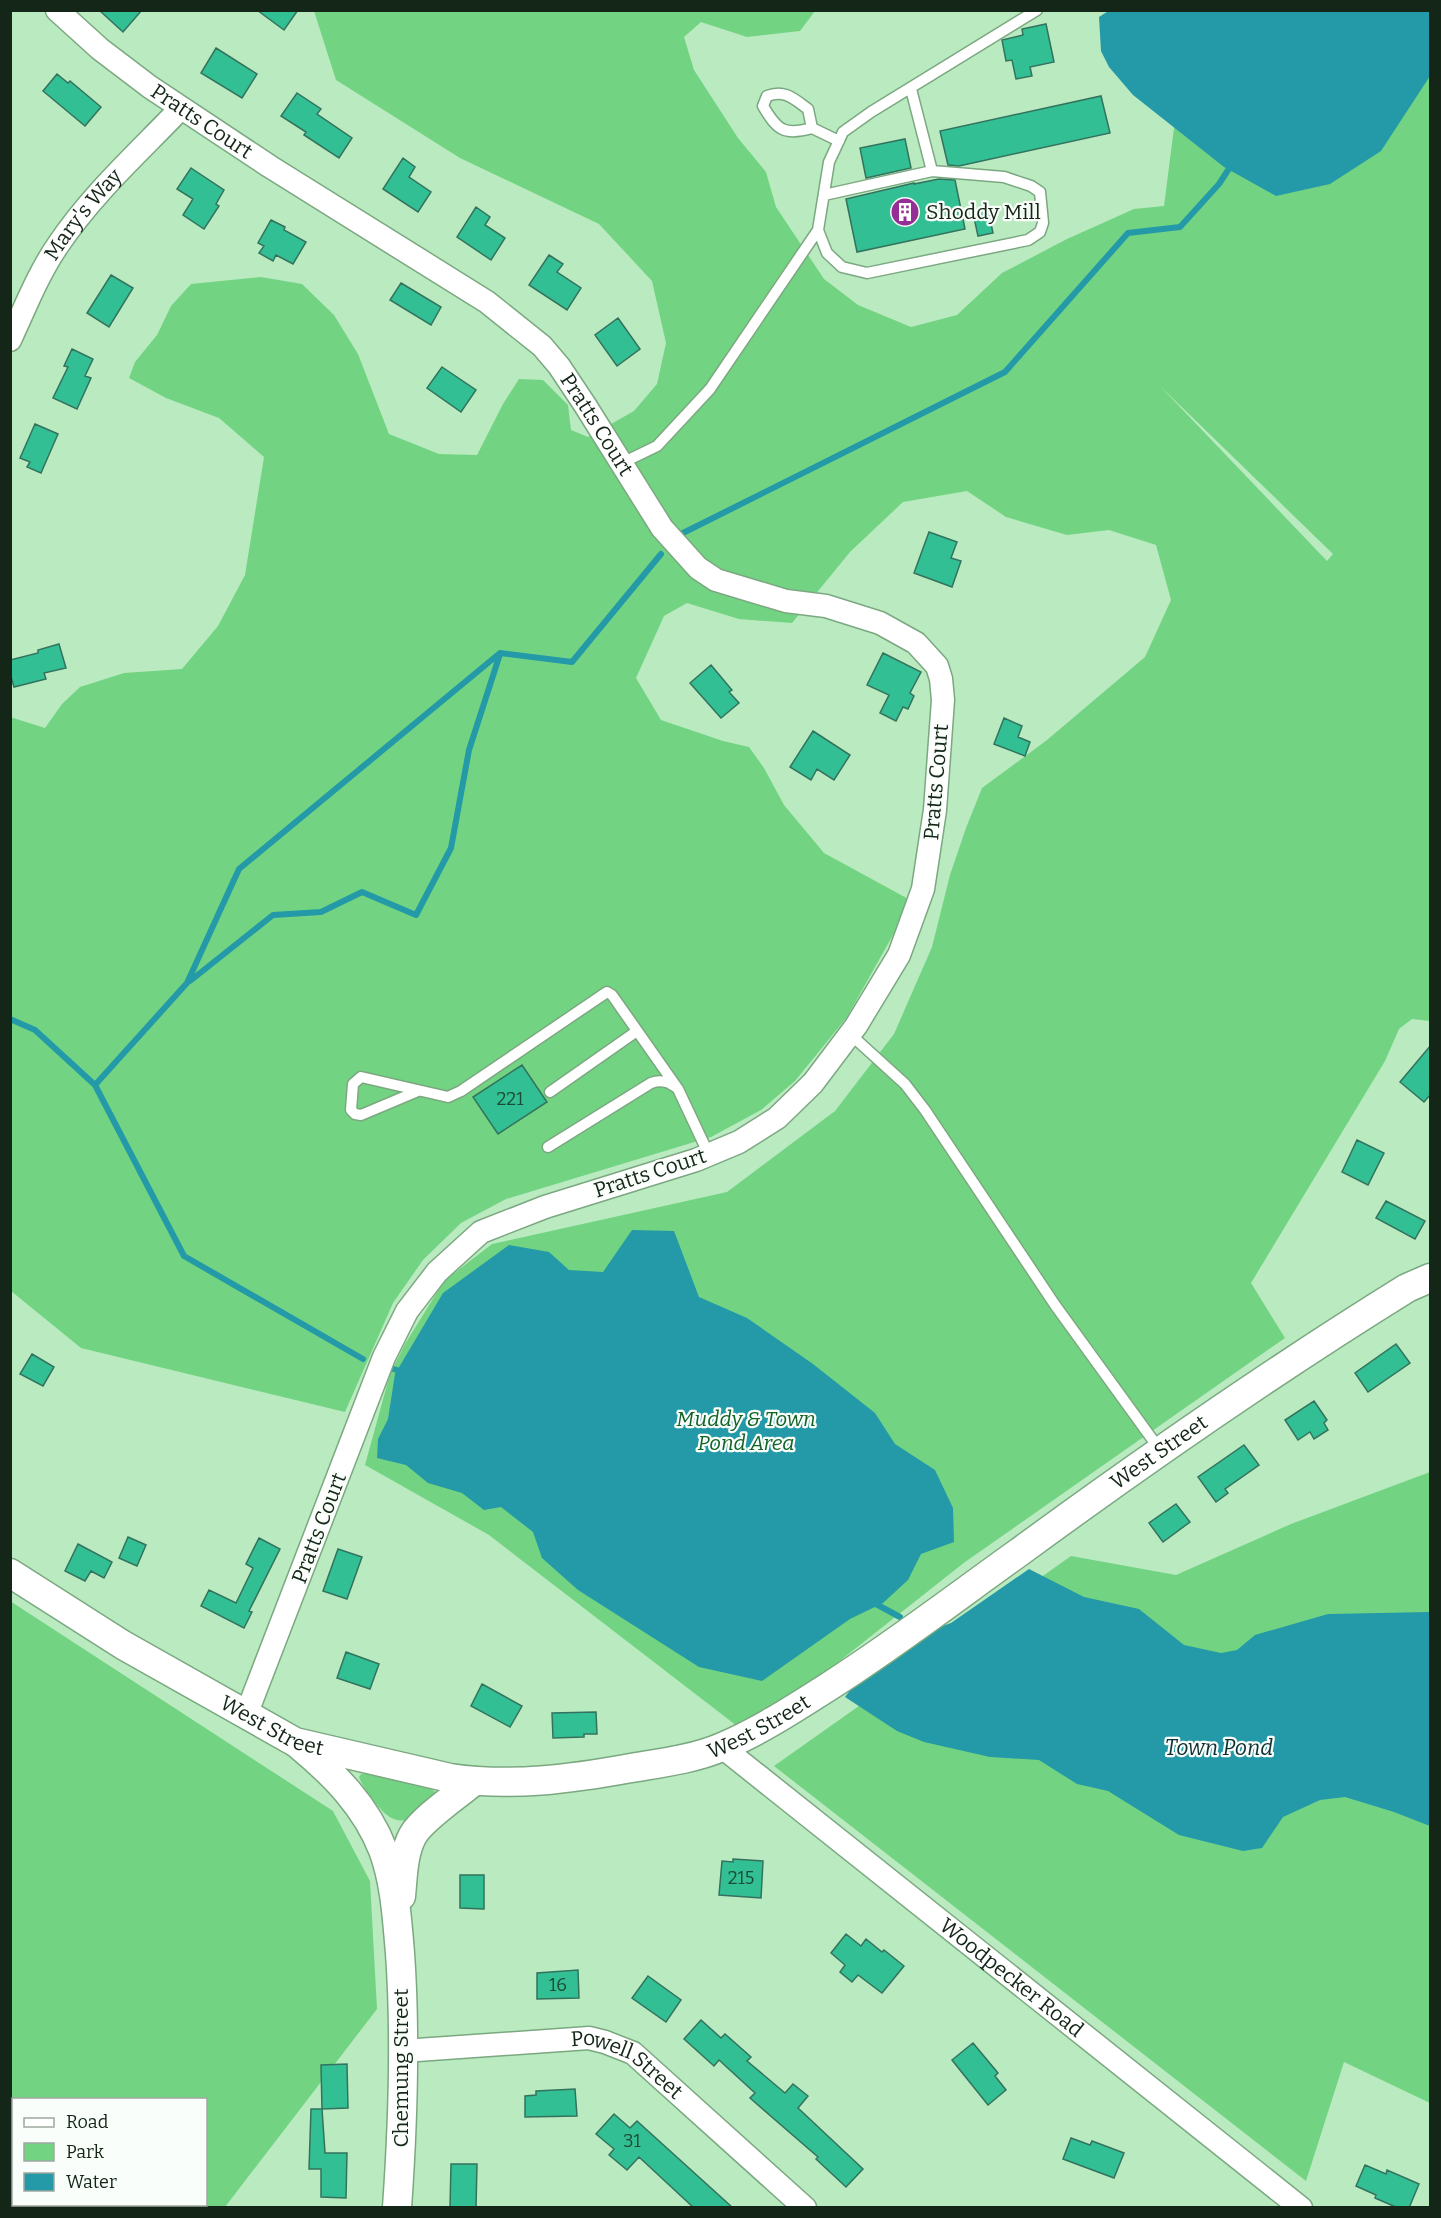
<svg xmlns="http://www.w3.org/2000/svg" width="1441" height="2218" font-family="Bitter,serif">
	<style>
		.green { fill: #72d482; fill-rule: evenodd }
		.water { fill: #2499a8 }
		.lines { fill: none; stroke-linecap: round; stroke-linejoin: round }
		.stream { stroke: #2499a8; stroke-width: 6 }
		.building { fill: #33bf94; stroke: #33735d; stroke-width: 1.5 }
		.service-casing { stroke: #7ba880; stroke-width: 13 }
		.minor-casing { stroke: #7ba880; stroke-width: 25 }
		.tertiary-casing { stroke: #7ba880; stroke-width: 31 }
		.service { stroke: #fff; stroke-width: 10 }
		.minor { stroke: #fff; stroke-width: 22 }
		.tertiary { stroke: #fff; stroke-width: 28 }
		.labels { text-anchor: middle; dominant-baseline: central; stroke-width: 4.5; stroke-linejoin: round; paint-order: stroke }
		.number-label { font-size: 18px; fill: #1c4c36 }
		.street-label { font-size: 21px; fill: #142617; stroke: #f9fefa }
		.poi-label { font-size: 21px; fill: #142617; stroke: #f9fefa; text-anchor: start }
		.park-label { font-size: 21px; font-style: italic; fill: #126329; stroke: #f9fefa }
		.water-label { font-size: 22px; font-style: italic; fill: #0f3035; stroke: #f9fefa }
	</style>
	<rect width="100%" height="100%" fill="#baeac0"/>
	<path class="green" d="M 314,11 L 815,11 L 800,31 L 747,37 L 701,22 L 684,37 L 694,70 L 738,138 L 766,172 L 776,207 L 824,279 L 858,305 L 911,327 L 957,315 L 1002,273 L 1067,239 L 1134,209 L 1164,206 L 1189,11 L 1430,11 L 1430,1021 L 1412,1019 L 1399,1029 L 1385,1061 L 1251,1283 L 1285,1338 L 965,1562 L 813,1682 L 737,1726 L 489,1535 L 365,1465 L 390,1374 L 405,1344 L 444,1281 L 492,1244 L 727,1192 L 835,1111 L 894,1034 L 932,947 L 950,875 L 966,828 L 982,788 L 1047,740 L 1145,657 L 1171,600 L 1156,545 L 1109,530 L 1067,535 L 1006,517 L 967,491 L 903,502 L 850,552 L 792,623 L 739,619 L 687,603 L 664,616 L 636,678 L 661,720 L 723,741 L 749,747 L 764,768 L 784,805 L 824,853 L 912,901 L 847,1017 L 795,1081 L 761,1110 L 711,1137 L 506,1199 L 461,1223 L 423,1260 L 393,1303 L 345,1412 L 81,1348 L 11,1291 L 10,717 L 45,728 L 62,704 L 80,687 L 124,673 L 182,669 L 218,626 L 245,575 L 264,457 L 219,418 L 166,398 L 129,378 L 135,362 L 157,335 L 171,306 L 191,284 L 261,277 L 302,284 L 334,315 L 358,354 L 389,434 L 439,454 L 477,455 L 503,404 L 519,379 L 543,380 L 568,405 L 571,430 L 588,437 L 634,411 L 657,384 L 666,343 L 652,281 L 599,224 L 460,158 L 336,80 ZM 1160,386 L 1333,554 L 1327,561 Z
		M 1430,1472 L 1430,2103 L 1344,2062 L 1306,2181 L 774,1766 L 1071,1556 L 1176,1575 L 1291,1524 Z
		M 10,1601 L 333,1811 L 370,1881 L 377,2009 L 225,2207 L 11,2207 ZM 14,2100 L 206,2100 L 206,2204 L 14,2204 Z
		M 361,1774 L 370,1774 L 430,1788 L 438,1794 L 410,1820 C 402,1821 394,1821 387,1815 C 379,1809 362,1787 359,1777 Z"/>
	<path class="water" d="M 1110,10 L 1430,11 L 1430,76 L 1381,151 L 1330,184 L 1276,196 L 1224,167 L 1133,95 L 1109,67 L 1101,51 L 1099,17 Z
		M 632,1230 L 674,1231 L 699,1297 L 747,1318 L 813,1364 L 875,1413 L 895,1444 L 935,1470 L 953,1508 L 954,1542 L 921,1554 L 908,1580 L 883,1603 L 850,1619 L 762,1681 L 699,1667 L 578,1590 L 542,1558 L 533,1532 L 501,1507 L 484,1510 L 462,1493 L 428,1483 L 406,1465 L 377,1458 L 378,1439 L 388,1419 L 395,1374 L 443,1293 L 509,1245 L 549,1252 L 569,1270 L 603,1272 Z
		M 1029,1569 L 1084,1597 L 1139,1609 L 1184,1645 L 1221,1653 L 1237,1650 L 1255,1635 L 1328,1614 L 1430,1612 L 1430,1826 L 1394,1812 L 1345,1797 L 1320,1800 L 1283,1817 L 1262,1848 L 1243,1851 L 1179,1835 L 1108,1791 L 1077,1784 L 1039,1760 L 990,1757 L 924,1742 L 897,1731 L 845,1697 L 858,1680 L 915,1636 L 951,1623 Z"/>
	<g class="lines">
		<path class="stream" d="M 681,534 L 1005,372 L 1128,233 L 1180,227 L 1219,184 L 1232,164
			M 190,981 L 273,915 L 321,912 L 362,892 L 416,915 L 451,848 L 469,750 L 500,654
			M 10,1019 L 35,1030 L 95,1085 L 184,1256 L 363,1359
			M 95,1085 L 187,983 L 239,869 L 500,653 L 572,662 L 661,554
			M 391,1368 L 405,1373
			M 874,1603 L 900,1617"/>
	</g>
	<path class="building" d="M 99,10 L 142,10 L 123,32 Z
		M 257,10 L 298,10 L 284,30 Z
		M 1046,24 L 1054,62 L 1030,67 L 1032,76 L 1016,79 L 1012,60 L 1006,61 L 1002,40 L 1023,35 L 1022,29 Z
		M 216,48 L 257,74 L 242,98 L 201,73 Z
		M 57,74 L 68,83 L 70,81 L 101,107 L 85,126 L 43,91 Z
		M 297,93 L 321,109 L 317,114 L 352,138 L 339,158 L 304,135 L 306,132 L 281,116 Z
		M 1101,96 L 1110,133 L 959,166 L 948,165 L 940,131 Z
		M 905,139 L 911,168 L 866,178 L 860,148 Z
		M 403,158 L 415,167 L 409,177 L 431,192 L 418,212 L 383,189 Z
		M 191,168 L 224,190 L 216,204 L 219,206 L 204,229 L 183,215 L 193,199 L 177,189 Z
		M 939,179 L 955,180 L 965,229 L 857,252 L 846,199 L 914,183 L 914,184 Z
		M 476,207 L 490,217 L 485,225 L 505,238 L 491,260 L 457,237 Z
		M 988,210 L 993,233 L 978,236 L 973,213 Z
		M 271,220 L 285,227 L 284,230 L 306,242 L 293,264 L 276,255 L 273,261 L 259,253 L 264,246 L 258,243 Z
		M 549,255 L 563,264 L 557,272 L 581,288 L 567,310 L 529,285 Z
		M 111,275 L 133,288 L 109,327 L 87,313 Z
		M 401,283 L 441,307 L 431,325 L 390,300 Z
		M 618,318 L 640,349 L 617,366 L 595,335 Z
		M 72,349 L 93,359 L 85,376 L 91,378 L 77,409 L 53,398 L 68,367 L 64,366 Z
		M 442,367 L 476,390 L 461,412 L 427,388 Z
		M 35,424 L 58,434 L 41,473 L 27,467 L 30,462 L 20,458 Z
		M 929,532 L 957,542 L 951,558 L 961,561 L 952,587 L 914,573 Z
		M 59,644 L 66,668 L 44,673 L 46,679 L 14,687 L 10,673 L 10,660 L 38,653 L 38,650 Z
		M 883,653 L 921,672 L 910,693 L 914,696 L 908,709 L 903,707 L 896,721 L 880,713 L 889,695 L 867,685 Z
		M 711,665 L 732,690 L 729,692 L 739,703 L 721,718 L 690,683 Z
		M 1004,718 L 1022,726 L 1018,737 L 1030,742 L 1025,756 L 994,744 Z
		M 813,731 L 850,755 L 834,780 L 817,769 L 811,780 L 790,767 Z
		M 1431,1045 L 1431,1094 L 1424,1102 L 1400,1082 Z
		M 522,1065 L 547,1102 L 498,1134 L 473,1097 Z
		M 1357,1140 L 1384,1153 L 1368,1185 L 1342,1172 Z
		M 1386,1201 L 1425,1221 L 1415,1239 L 1376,1218 Z
		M 1396,1344 L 1410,1363 L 1368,1392 L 1355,1373 Z
		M 32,1354 L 54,1367 L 43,1386 L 20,1374 Z
		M 1314,1401 L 1327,1420 L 1324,1423 L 1328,1430 L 1314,1439 L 1310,1432 L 1298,1440 L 1285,1420 Z
		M 1244,1445 L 1259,1465 L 1225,1489 L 1228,1493 L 1216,1502 L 1198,1477 Z
		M 1176,1504 L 1190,1522 L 1163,1542 L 1149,1523 Z
		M 128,1537 L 146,1545 L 137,1566 L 119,1558 Z
		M 259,1538 L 280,1549 L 249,1611 L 252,1612 L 244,1628 L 201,1606 L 209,1590 L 236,1603 L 253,1568 L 246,1564 Z
		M 78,1544 L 112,1562 L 104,1578 L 91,1571 L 85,1581 L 65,1571 Z
		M 338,1549 L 362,1557 L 347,1599 L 323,1591 Z
		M 346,1652 L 379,1664 L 370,1689 L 337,1678 Z
		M 482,1684 L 522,1706 L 510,1727 L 471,1706 Z
		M 596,1712 L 597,1734 L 584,1734 L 584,1737 L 553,1738 L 552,1713 Z
		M 733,1859 L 763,1861 L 761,1898 L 719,1895 L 722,1861 L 733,1862 Z
		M 460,1875 L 484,1875 L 484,1909 L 460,1908 Z
		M 846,1934 L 861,1946 L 866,1939 L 882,1952 L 884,1950 L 904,1966 L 882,1993 L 858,1975 L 852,1982 L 840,1972 L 845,1965 L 831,1953 Z
		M 578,1970 L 579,1998 L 537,1999 L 537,1973 Z
		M 648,1976 L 681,2000 L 666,2022 L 632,1998 Z
		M 701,2020 L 721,2038 L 725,2034 L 751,2057 L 747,2061 L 785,2093 L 793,2084 L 808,2096 L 798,2108 L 863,2169 L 846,2187 L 816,2159 L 818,2157 L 750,2098 L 755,2093 L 719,2060 L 714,2066 L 684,2039 Z
		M 973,2043 L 998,2073 L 995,2076 L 1006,2090 L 988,2105 L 952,2060 Z
		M 347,2064 L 348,2108 L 322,2109 L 321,2065 Z
		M 575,2089 L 577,2116 L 525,2117 L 525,2096 L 536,2095 L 536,2091 Z
		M 311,2109 L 322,2109 L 325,2153 L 347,2153 L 346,2198 L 321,2197 L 321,2169 L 309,2169 Z
		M 614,2114 L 630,2128 L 637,2121 L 733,2208 L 694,2208 L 639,2157 L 627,2170 L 609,2155 L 614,2149 L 596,2134 Z
		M 1071,2138 L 1090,2145 L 1092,2141 L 1124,2153 L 1114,2178 L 1063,2159 Z
		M 451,2164 L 477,2164 L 476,2208 L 450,2208 Z
		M 1365,2165 L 1386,2174 L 1387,2170 L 1419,2184 L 1409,2208 L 1398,2208 L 1375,2198 L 1376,2195 L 1356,2186 Z"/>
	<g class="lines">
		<g class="service-casing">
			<path id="service" d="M 911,89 L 932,171
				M 812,128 L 808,109 C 794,99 785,89 767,96 L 763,106 C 777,130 784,136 812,128 L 839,141
				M 824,195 L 932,171 L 1004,177 L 1031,186 L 1040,192 L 1043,223 L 1040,232 L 1028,240 L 867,273 L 842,267 L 827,253 L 818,230 L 829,162 L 843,132 L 871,112 L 1037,10
				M 622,463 L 657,446 L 710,389 L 818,230
				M 850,1034 L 905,1084 L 925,1110 L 1055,1305 L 1160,1450
				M 418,1091 L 361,1115 L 355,1114 L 351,1110 L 353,1084 L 361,1077 L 448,1097 L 461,1091 L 607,992 L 612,995 L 678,1089
				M 550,1092 L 637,1031
				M 548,1147 L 651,1083 C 662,1079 670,1082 678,1089 L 709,1155"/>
		</g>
		<g class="minor-casing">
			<g id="minor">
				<path id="s1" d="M 57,10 L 100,49 L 150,87 L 269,166 L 487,302 L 542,346 L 559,366 L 585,405 L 662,528 L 698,568 L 716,580 L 786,601 L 826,606 L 880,623 L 916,643 L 937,666 L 941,679 L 943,700 L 935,810 L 923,889 L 899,955 L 856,1026 L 813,1083 L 777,1118 L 739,1142 L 696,1160 L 545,1207 L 481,1232 L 437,1272 L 407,1311 L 384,1357 L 246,1715"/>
				<path id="s2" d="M 10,340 C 25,308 38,274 58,245 C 92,194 139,152 181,108"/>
				<path id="s3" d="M 722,1747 L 1301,2208"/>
				<path id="s4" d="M 403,2051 L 589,2038 L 605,2042 L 633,2053 L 805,2208"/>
			</g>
		</g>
		<g class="tertiary-casing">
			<g id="tertiary">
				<path id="s5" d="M 10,1573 L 123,1645 L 295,1742 L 450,1778 C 511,1787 571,1779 631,1768 C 661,1763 694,1759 722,1747 C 760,1731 795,1708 828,1687 C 894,1645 955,1598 1018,1553 C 1145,1460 1273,1371 1407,1288 L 1430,1278"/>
				<path d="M 299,1745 C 334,1774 366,1806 383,1850 C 395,1882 397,1919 400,1953 C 406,2038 403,2123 397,2208"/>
				<path d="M 401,1896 C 403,1876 403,1853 413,1835 C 423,1818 458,1795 474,1781"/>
			</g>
		</g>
		<use href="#service" class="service"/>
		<use href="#minor" class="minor"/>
		<use href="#tertiary" class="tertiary"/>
	</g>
	<defs>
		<g id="building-disc" transform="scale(1.5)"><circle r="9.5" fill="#952f95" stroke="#f9fefa"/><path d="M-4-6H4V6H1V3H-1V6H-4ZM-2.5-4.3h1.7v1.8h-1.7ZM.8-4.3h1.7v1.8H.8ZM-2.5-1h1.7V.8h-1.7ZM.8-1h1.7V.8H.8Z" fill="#fff"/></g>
	</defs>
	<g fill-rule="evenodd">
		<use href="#building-disc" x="905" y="212"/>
	</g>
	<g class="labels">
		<g class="number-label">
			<text x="510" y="1099">221</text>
			<text x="741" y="1878">215</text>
			<text x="558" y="1985">16</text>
			<text x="632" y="2141">31</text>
		</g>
		<g class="street-label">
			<text stroke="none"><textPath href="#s1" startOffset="183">Pratts Court</textPath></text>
			<text stroke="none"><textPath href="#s2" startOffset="146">Mary's Way</textPath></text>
			<text stroke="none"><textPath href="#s1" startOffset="687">Pratts Court</textPath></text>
			<text transform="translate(936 782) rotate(-85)">Pratts Court</text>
			<text transform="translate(650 1173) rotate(-18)">Pratts Court</text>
			<text stroke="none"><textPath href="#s5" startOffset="1294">West Street</textPath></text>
			<text transform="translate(319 1528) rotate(-69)">Pratts Court</text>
			<text stroke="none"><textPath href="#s5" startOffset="304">West Street</textPath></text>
			<text stroke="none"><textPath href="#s5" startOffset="808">West Street</textPath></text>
			<text stroke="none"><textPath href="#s3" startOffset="370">Woodpecker Road</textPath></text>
			<text transform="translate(401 2068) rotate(-90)">Chemung Street</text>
			<text stroke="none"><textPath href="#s4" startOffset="232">Powell Street</textPath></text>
		</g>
		<g class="poi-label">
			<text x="926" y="212">Shoddy Mill</text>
		</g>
		<g class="park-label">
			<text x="746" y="1419">Muddy &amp; Town<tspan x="746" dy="24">Pond Area</tspan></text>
		</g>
		<g class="water-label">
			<text x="1219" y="1747">Town Pond</text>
		</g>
	</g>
	<rect width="1441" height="2218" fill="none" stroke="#142617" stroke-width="24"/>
	<rect x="12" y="2098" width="195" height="108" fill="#f9fefa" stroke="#9da89f" stroke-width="1.5"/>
	<rect x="24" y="2118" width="30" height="9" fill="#ffffff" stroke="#9da89f" stroke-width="1.5"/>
	<text x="66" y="2128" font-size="18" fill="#142617">Road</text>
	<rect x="24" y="2143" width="30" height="18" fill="#72d482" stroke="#9da89f" stroke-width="1.5"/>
	<text x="66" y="2158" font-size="18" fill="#142617">Park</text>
	<rect x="24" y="2173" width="30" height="18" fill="#2499a8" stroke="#9da89f" stroke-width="1.5"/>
	<text x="66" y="2188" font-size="18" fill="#142617">Water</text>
</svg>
